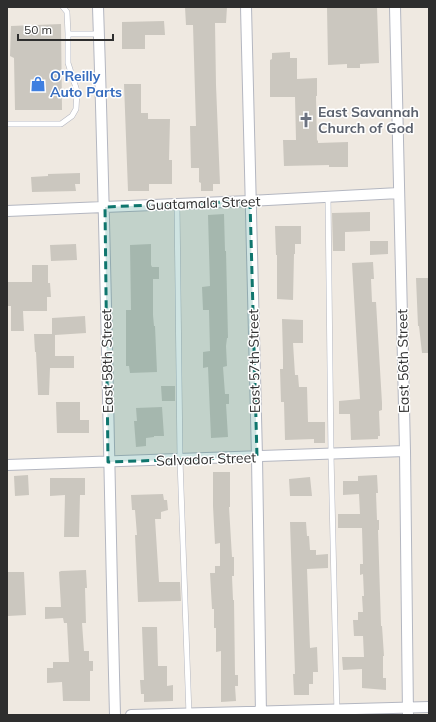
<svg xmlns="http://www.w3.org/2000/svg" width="436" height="722" font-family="Mulish,sans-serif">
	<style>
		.building { fill: #cbc7bf }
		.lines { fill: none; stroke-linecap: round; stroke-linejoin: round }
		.lane-casing { stroke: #b4b7c1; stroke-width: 6 }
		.street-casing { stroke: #b4b7c1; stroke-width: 12 }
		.lane { stroke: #fff; stroke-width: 5 }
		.street { stroke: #fff; stroke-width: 10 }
		.marked { fill: #0f766e; fill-opacity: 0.2; stroke: #0f766e; stroke-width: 3; stroke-dasharray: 8 5; stroke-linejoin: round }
		.labels { text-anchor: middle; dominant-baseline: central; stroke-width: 3; stroke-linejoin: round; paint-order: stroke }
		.shop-label { font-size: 14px; font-weight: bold; fill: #366cbe; stroke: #fff; text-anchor: start }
		.worship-label { font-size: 14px; font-weight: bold; fill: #5b616d; stroke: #fff; text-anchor: start }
		.street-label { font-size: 14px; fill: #2e2e2e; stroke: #fff }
	</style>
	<rect width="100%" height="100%" fill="#efe9e1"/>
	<path class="building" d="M 185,7 L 227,7 L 226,23 L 215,23 L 216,85 L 220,184 L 213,184 L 213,191 L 201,191 L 201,183 L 199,182 L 199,168 L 191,168 L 190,126 L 196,126 L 193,25 L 186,25 Z
		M 327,7 L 377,7 L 379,63 L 360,64 L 360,68 L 347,68 L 347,64 L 328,65 Z
		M 164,21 L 165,35 L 145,35 L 145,49 L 122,49 L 122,22 Z
		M 61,24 L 62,110 L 15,110 L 14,58 L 10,56 L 11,26 Z
		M 290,52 L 290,58 L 297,58 L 297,79 L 317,78 L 317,96 L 316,96 L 317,141 L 318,140 L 318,143 L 348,142 L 348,167 L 329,167 L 329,165 L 284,166 L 283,140 L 296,140 L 295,97 L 270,97 L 270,60 L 272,59 L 272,53 Z
		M 124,84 L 141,84 L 141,113 L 148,113 L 148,119 L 170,119 L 169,160 L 172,160 L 172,184 L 149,184 L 149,191 L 128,191 Z
		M 80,173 L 80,184 L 75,184 L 76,191 L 32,192 L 31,177 L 48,176 L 48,174 Z
		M 370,212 L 370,231 L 345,232 L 345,251 L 333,251 L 332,213 Z
		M 224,214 L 225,251 L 226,251 L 228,338 L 227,338 L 226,346 L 227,366 L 223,367 L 225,394 L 229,394 L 229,404 L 226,404 L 228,437 L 211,438 L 208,367 L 203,368 L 203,352 L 210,351 L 209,310 L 203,310 L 202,287 L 210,286 L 208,215 Z
		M 275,226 L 301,226 L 301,244 L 295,244 L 295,254 L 294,254 L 293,300 L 277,299 L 277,255 L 276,255 Z
		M 370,241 L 388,241 L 388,254 L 370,255 Z
		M 76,244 L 77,260 L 51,261 L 50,245 Z
		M 151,244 L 151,265 L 152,267 L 159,267 L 159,279 L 153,279 L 153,315 L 154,326 L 155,326 L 157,372 L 130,373 L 129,366 L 126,366 L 126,310 L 131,310 L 130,245 Z
		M 373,262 L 374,279 L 371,279 L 372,302 L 376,302 L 382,403 L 382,410 L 379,411 L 380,436 L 378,436 L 378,439 L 351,440 L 350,414 L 339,414 L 339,401 L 360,399 L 352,263 Z
		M 32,265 L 48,265 L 48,283 L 50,283 L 51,297 L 47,297 L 47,311 L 23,311 L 24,331 L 11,331 L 11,306 L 7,306 L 7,282 L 32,282 Z
		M 416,278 L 429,278 L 429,353 L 422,353 L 419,326 L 418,326 Z
		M 85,316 L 86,333 L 55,335 L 55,356 L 74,356 L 74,368 L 50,368 L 49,395 L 38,395 L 36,352 L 35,352 L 34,334 L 52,334 L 52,318 Z
		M 282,319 L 303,320 L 303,343 L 293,343 L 295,375 L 298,375 L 299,387 L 307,387 L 308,422 L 325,422 L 325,443 L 314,443 L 314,439 L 285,440 L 284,402 L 281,402 L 280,369 L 283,369 L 283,358 Z
		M 161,386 L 175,386 L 175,401 L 162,401 Z
		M 56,402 L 80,402 L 80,420 L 89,420 L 89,433 L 57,433 Z
		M 162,407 L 164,436 L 154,436 L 154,437 L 146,438 L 146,446 L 136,447 L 134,421 L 137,421 L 136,408 Z
		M 213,472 L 230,472 L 230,507 L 229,507 L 232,557 L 234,557 L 234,576 L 232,576 L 233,600 L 234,600 L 235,675 L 238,675 L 238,686 L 235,686 L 236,701 L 221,702 L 221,651 L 216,652 L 216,628 L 214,628 L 214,609 L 212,609 L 210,573 L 215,573 L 215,566 L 220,566 L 220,543 L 215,544 L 213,506 Z
		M 28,475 L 29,495 L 15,496 L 14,476 Z
		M 377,475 L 378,493 L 376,493 L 377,520 L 379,520 L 379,530 L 378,530 L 381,626 L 382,626 L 384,656 L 383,656 L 383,678 L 386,678 L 386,690 L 362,688 L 362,669 L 343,670 L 342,657 L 364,657 L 363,636 L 354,636 L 353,620 L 358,620 L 358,612 L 363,612 L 362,596 L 364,596 L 363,574 L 360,575 L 360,564 L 363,564 L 362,528 L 338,528 L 338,514 L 360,514 L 359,494 L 343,495 L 343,481 L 358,481 L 358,476 Z
		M 310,477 L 312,496 L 290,496 L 289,479 Z
		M 50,478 L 85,478 L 85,495 L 80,495 L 79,537 L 64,537 L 65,495 L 50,496 Z
		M 163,494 L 164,500 L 167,500 L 168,510 L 161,512 L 161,519 L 155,519 L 159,582 L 180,582 L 181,601 L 138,602 L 135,535 L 137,535 L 135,510 L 132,510 L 131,495 Z
		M 290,522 L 306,522 L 307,536 L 309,536 L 310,550 L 316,550 L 316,555 L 328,554 L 328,568 L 307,569 L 310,648 L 317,647 L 318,672 L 313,672 L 313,684 L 309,684 L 309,695 L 294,695 L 293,674 L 295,674 Z
		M 86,570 L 87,588 L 85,588 L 86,623 L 82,623 L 84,651 L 89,651 L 89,661 L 93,661 L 93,671 L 90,671 L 90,701 L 63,701 L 62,682 L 47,683 L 47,668 L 53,668 L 53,662 L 69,662 L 67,623 L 64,623 L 63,618 L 45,619 L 45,607 L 61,607 L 59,572 L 61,571 Z
		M 7,572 L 24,572 L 26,615 L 8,616 Z
		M 142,627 L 157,627 L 158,666 L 167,666 L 167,686 L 173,685 L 173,701 L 144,702 L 144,694 L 141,694 L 140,680 L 144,680 Z"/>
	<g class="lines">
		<g class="lane-casing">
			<path id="lane" d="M 63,7 L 67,12 L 68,34
				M 7,124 L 61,124 L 72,116 L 76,109 L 77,91 L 68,63 L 68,34 L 99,34
				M 328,197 L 331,454 L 337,715
				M 177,204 L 180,460 L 189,715"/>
		</g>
		<g class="street-casing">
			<path id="street" d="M 98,7 C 106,243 109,479 115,715
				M 246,7 L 257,457 L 261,715
				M 395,7 L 405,451 L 408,715
				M 7,211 L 250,201 L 399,193
				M 7,465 L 405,451
				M 131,715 L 429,707"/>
		</g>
		<use href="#lane" class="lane"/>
		<use href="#street" class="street"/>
	</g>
	<path class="marked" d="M 250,201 L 257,457 L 108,462 L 105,207 Z"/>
	<defs>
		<g id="shop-bare" transform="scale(1.2)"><path d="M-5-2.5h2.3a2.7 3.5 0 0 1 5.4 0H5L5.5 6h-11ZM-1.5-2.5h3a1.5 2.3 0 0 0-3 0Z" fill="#3f7fe0" stroke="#fff" stroke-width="2.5" paint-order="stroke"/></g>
		<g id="church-bare" transform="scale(1.2)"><path d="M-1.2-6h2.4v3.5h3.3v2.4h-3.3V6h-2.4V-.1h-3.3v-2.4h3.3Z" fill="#6b7280" stroke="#fff" stroke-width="2.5" paint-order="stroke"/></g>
	</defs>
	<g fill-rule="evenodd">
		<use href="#shop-bare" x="38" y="84"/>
		<use href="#church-bare" x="306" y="120"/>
	</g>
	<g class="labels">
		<g class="shop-label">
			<text x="50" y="76">O'Reilly<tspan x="50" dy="16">Auto Parts</tspan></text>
		</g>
		<g class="worship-label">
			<text x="318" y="112">East Savannah<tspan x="318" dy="16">Church of God</tspan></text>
		</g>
		<g class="street-label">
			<text transform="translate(203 203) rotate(-2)">Guatamala Street</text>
			<text transform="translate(107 361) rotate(-91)">East 58th Street</text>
			<text transform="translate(254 361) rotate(-91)">East 57th Street</text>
			<text transform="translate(403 361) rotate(-91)">East 56th Street</text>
			<text transform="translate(206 459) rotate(-2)">Salvador Street</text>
		</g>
	</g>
	<rect width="436" height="722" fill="none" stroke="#2e2e2e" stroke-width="16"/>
	<path d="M18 34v6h95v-6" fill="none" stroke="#2e2e2e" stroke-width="2"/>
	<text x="24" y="34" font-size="12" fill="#2e2e2e" stroke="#ffffff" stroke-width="3" paint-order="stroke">50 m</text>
</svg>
